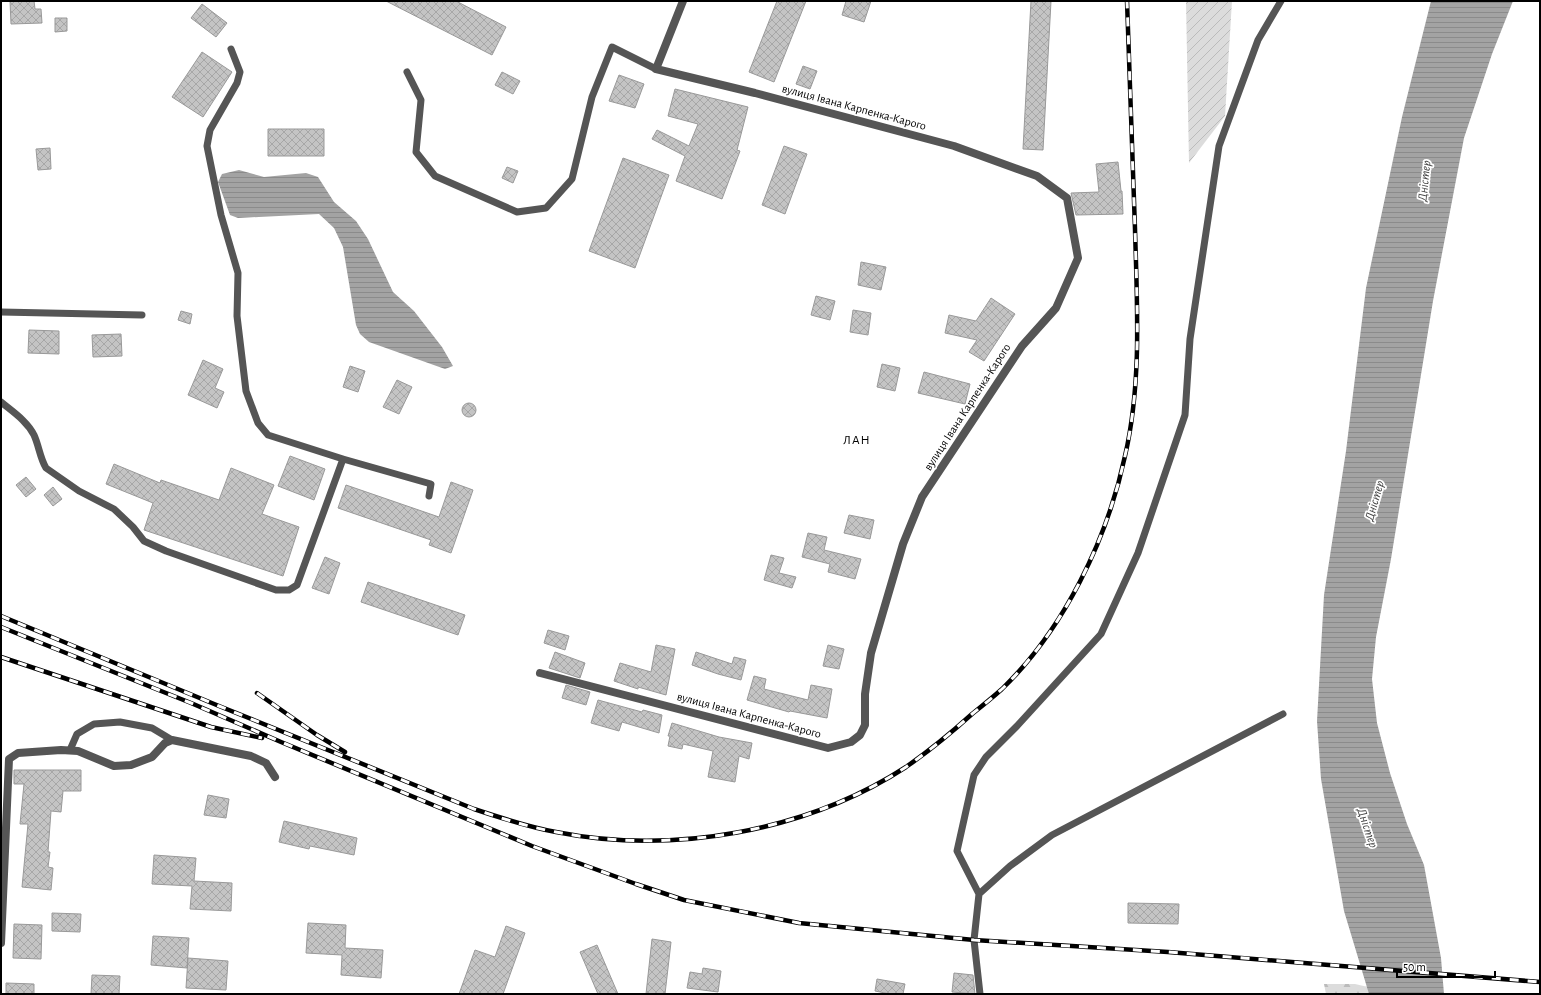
<svg xmlns="http://www.w3.org/2000/svg" width="1541" height="995" font-family="'Alegreya Sans',sans-serif">
	<style>
		.forest { fill: url(#forest-firs) }
		.garden { fill: url(#garden-furrows) }
		.water { fill: url(#water-rules) }
		.building { fill: url(#building-cross-hatch); stroke: #999 }
		.lines { fill: none; stroke-linecap: round; stroke-linejoin: round }
		.service { stroke: #555; stroke-width: 7 }
		.minor { stroke: #555; stroke-width: 8 }
		.rail-casing { stroke: #000; stroke-width: 4.5 }
		.rail { stroke: #fff; stroke-width: 3; stroke-dasharray: 9; stroke-linecap: butt }
		.labels { text-anchor: middle; dominant-baseline: central; stroke-width: 3.5; stroke-linejoin: round; paint-order: stroke }
		.street-label { font-size: 12px; fill: #000; stroke: #fff }
		.water-label { font-size: 13px; font-style: italic; fill: #444; stroke: #fff }
		.neighbourhood-label { font-size: 13px; letter-spacing: 1px; fill: #000; stroke: #fff }
	</style>
	<defs>
		<pattern id="forest-firs" width="22" height="20" patternUnits="userSpaceOnUse"><rect width="22" height="20" fill="#dcdcdc"/><path d="M5 1l3.5 6h-7zM16 11l3.5 6h-7z" fill="#bbb"/></pattern>
		<pattern id="garden-furrows" width="10" height="10" patternUnits="userSpaceOnUse"><rect width="10" height="10" fill="#dcdcdc"/><path d="M-1 1l2-2M0 10L10 0M9 11l2-2" fill="none" stroke="#bbb"/></pattern>
		<pattern id="water-rules" width="6" height="5" patternUnits="userSpaceOnUse"><rect width="6" height="5" fill="#a3a3a3"/><path d="M0 2.5h6" fill="none" stroke="#8b8b8b"/></pattern>
		<pattern id="building-cross-hatch" width="8" height="8" patternUnits="userSpaceOnUse"><rect width="8" height="8" fill="#c4c4c4"/><path d="M0 0l8 8M0 8l8-8" fill="none" stroke="#a7a7a7"/></pattern>
	</defs>
	<rect width="100%" height="100%" fill="#fff"/>
	<path class="forest" d="M 1324,984 L 1355,984 L 1368,987 L 1369,994 L 1326,994 Z"/>
	<path class="garden" d="M 1186,1 L 1232,1 L 1225,116 L 1189,163 Z"/>
	<path class="water" d="M 1431,1 L 1513,1 L 1492,54 L 1464,138 L 1433,301 L 1391,559 L 1376,637 L 1372,679 L 1377,723 L 1390,773 L 1407,824 L 1424,865 L 1441,958 L 1444,994 L 1369,994 L 1344,911 L 1321,779 L 1317,721 L 1324,595 L 1346,451 L 1366,288 L 1402,117 Z
		M 239,170 L 264,177 L 306,173 L 318,177 L 334,202 L 356,221 L 368,239 L 393,292 L 414,311 L 442,347 L 453,366 L 445,369 L 369,342 L 360,334 L 356,325 L 343,247 L 334,228 L 319,214 L 238,218 L 230,215 L 218,182 L 222,174 Z"/>
	<path class="building" d="M 10,1 L 34,1 L 35,9 L 41,9 L 42,23 L 11,24 Z
		M 386,1 L 456,1 L 506,27 L 492,55 Z
		M 777,1 L 806,1 L 774,82 L 749,72 Z
		M 846,1 L 871,1 L 864,22 L 842,15 Z
		M 1031,1 L 1051,1 L 1043,150 L 1023,149 Z
		M 202,4 L 227,23 L 216,37 L 191,18 Z
		M 55,18 L 67,18 L 67,31 L 55,32 Z
		M 202,52 L 232,72 L 203,117 L 172,97 Z
		M 803,66 L 817,71 L 810,89 L 796,84 Z
		M 502,72 L 520,81 L 513,94 L 495,85 Z
		M 619,75 L 644,84 L 635,108 L 609,101 Z
		M 675,89 L 748,107 L 737,150 L 740,151 L 722,199 L 676,181 L 685,156 L 652,139 L 657,130 L 689,146 L 698,124 L 668,116 Z
		M 268,129 L 324,129 L 324,156 L 268,156 Z
		M 784,146 L 807,154 L 785,214 L 762,205 Z
		M 50,148 L 51,169 L 38,170 L 36,149 Z
		M 623,158 L 669,175 L 635,268 L 589,251 Z
		M 1118,162 L 1121,191 L 1122,191 L 1123,214 L 1076,215 L 1071,193 L 1099,192 L 1096,164 Z
		M 507,167 L 518,171 L 513,183 L 502,178 Z
		M 861,262 L 886,267 L 881,290 L 858,285 Z
		M 816,296 L 835,301 L 830,320 L 811,315 Z
		M 991,298 L 1015,314 L 984,361 L 969,352 L 977,340 L 945,333 L 949,315 L 976,321 Z
		M 853,310 L 871,313 L 868,335 L 850,332 Z
		M 181,311 L 192,314 L 190,324 L 178,320 Z
		M 29,330 L 59,331 L 59,354 L 28,353 Z
		M 121,334 L 122,356 L 93,357 L 92,335 Z
		M 203,360 L 223,369 L 215,388 L 224,392 L 217,408 L 188,395 Z
		M 882,364 L 900,368 L 895,391 L 877,387 Z
		M 350,366 L 365,371 L 358,392 L 343,387 Z
		M 924,372 L 970,384 L 965,404 L 918,393 Z
		M 397,380 L 412,387 L 399,414 L 383,407 Z
		M462 410a7 7 0 1 1 14 0a7 7 0 1 1-14 0Z
		M 290,456 L 325,469 L 314,500 L 278,486 Z
		M 114,464 L 160,483 L 161,480 L 219,500 L 231,468 L 274,485 L 262,514 L 299,527 L 283,576 L 144,530 L 153,503 L 106,484 Z
		M 26,477 L 36,489 L 26,497 L 16,485 Z
		M 451,482 L 473,490 L 451,553 L 429,545 L 431,540 L 338,508 L 346,485 L 439,517 Z
		M 53,487 L 62,499 L 53,506 L 44,495 Z
		M 849,515 L 874,520 L 870,539 L 844,533 Z
		M 808,533 L 827,537 L 824,550 L 861,559 L 855,579 L 828,572 L 830,564 L 802,557 Z
		M 771,555 L 784,558 L 779,573 L 796,577 L 792,588 L 764,580 Z
		M 325,557 L 340,563 L 329,594 L 312,588 Z
		M 368,582 L 465,615 L 458,635 L 361,602 Z
		M 548,630 L 569,636 L 565,650 L 544,643 Z
		M 656,645 L 675,649 L 666,695 L 638,687 L 638,689 L 614,681 L 620,663 L 651,672 Z
		M 828,645 L 844,649 L 839,669 L 823,666 Z
		M 555,652 L 585,663 L 580,678 L 549,668 Z
		M 696,652 L 732,664 L 734,657 L 746,660 L 741,680 L 718,674 L 692,665 Z
		M 754,676 L 766,679 L 764,689 L 808,700 L 811,685 L 832,689 L 827,718 L 790,711 L 789,712 L 747,700 Z
		M 566,685 L 590,692 L 586,705 L 562,698 Z
		M 598,700 L 642,712 L 643,710 L 662,715 L 659,733 L 622,722 L 619,731 L 591,723 Z
		M 672,723 L 719,737 L 752,743 L 749,759 L 739,756 L 735,782 L 708,777 L 713,751 L 683,744 L 682,749 L 668,746 L 670,736 L 668,736 Z
		M 14,770 L 81,770 L 81,791 L 63,791 L 61,812 L 51,811 L 48,852 L 50,852 L 48,867 L 53,868 L 51,890 L 22,887 L 28,824 L 20,824 L 24,784 L 14,784 Z
		M 208,795 L 229,799 L 226,818 L 204,815 Z
		M 284,821 L 357,838 L 354,855 L 310,846 L 309,849 L 279,842 Z
		M 154,855 L 196,858 L 194,881 L 232,883 L 231,911 L 190,909 L 192,886 L 152,884 Z
		M 1128,903 L 1179,904 L 1178,924 L 1128,923 Z
		M 52,913 L 81,914 L 80,932 L 52,931 Z
		M 308,923 L 346,925 L 345,948 L 383,950 L 381,978 L 341,975 L 342,955 L 306,953 Z
		M 14,924 L 42,925 L 41,959 L 13,958 Z
		M 506,926 L 525,933 L 503,994 L 459,994 L 475,950 L 495,957 Z
		M 153,936 L 189,938 L 187,968 L 151,965 Z
		M 652,939 L 671,942 L 665,994 L 646,994 Z
		M 597,945 L 618,994 L 598,994 L 580,952 Z
		M 188,958 L 228,961 L 226,990 L 186,988 Z
		M 703,968 L 721,971 L 718,992 L 687,988 L 690,972 L 702,974 Z
		M 954,973 L 973,975 L 975,994 L 952,992 Z
		M 92,975 L 120,976 L 119,994 L 91,994 Z
		M 877,979 L 905,984 L 903,994 L 890,994 L 875,991 Z
		M 6,983 L 34,984 L 34,994 L 6,994 Z"/>
	<g class="lines">
		<path class="service" d="M 231,49 L 240,72 L 237,83 L 210,130 L 207,146 L 221,215 L 238,273 L 237,316 L 246,391 L 258,423 L 268,435 L 343,459 L 431,484 L 429,496
			M 407,72 L 421,100 L 416,152 L 435,176 L 517,212 L 546,208 L 572,179 L 592,97 L 612,47 L 656,69
			M 1,312 L 142,315
			M 1,402 C 13,412 27,421 34,435 C 39,446 40,458 46,468 L 79,491 L 114,509 L 133,527 L 144,541 L 166,551 L 276,590 L 289,590 L 297,585 L 343,459
			M 70,750 L 77,734 L 94,724 L 120,722 L 152,728 L 172,740
			M 979,894 L 1010,866 L 1052,835 L 1283,714
			M 980,994 L 974,940 L 979,894 L 957,851 L 974,775 L 986,757 L 1017,726 L 1101,634 L 1138,553 L 1185,415 L 1190,339 L 1219,146 L 1258,40 L 1281,1"/>
		<path class="minor" d="M 540,673 L 828,748 L 851,742 L 860,735 L 865,725 L 865,694 L 871,653 L 903,544 L 922,497 L 1022,346 L 1056,308 L 1078,258 L 1067,198 L 1037,176 L 954,146 L 755,93 L 656,69 L 683,1
			M 1,943 L 9,759 L 18,753 L 61,750 L 78,751 L 114,766 L 131,765 L 152,757 L 165,743 L 172,740 L 251,756 L 266,763 L 275,777"/>
		<g class="rail-casing">
			<path id="rail" d="M 1,616 L 219,706 L 474,809 C 501,818 528,827 556,832 C 672,855 806,832 906,767 C 929,751 951,733 972,714 C 982,706 992,698 1002,689 C 1064,629 1107,540 1125,456 C 1142,383 1137,303 1135,229 C 1132,153 1130,77 1127,1
				M 1,627 L 191,703 L 281,742 L 532,846 L 636,884 L 684,900 L 799,923 L 974,940 L 1168,952 L 1540,982
				M 1,657 L 211,727 L 262,738
				M 257,693 L 317,735 L 345,752"/>
		</g>
		<use href="#rail" class="rail"/>
	</g>
	<g class="labels">
		<g class="street-label">
			<text transform="translate(854 107) rotate(15)">вулиця Івана Карпенка-Карого</text>
			<text transform="translate(967 407) rotate(-57)">вулиця Івана Карпенка-Карого</text>
			<text transform="translate(749 715) rotate(15)">вулиця Івана Карпенка-Карого</text>
		</g>
		<g class="water-label">
			<text transform="translate(1425 181) rotate(-84)">Дністер</text>
			<text transform="translate(1375 501) rotate(-74)">Дністер</text>
			<text transform="translate(1367 828) rotate(71)">Дністер</text>
		</g>
		<g class="neighbourhood-label">
			<text x="857" y="440">ЛАН</text>
		</g>
	</g>
	<rect width="1541" height="995" fill="none" stroke="#000000" stroke-width="4"/>
	<path d="M1397 971v6h98v-6" fill="none" stroke="#000000" stroke-width="2"/>
	<text x="1403" y="971" font-size="12" fill="#000000" stroke="#ffffff" stroke-width="3" paint-order="stroke">50 m</text>
</svg>
